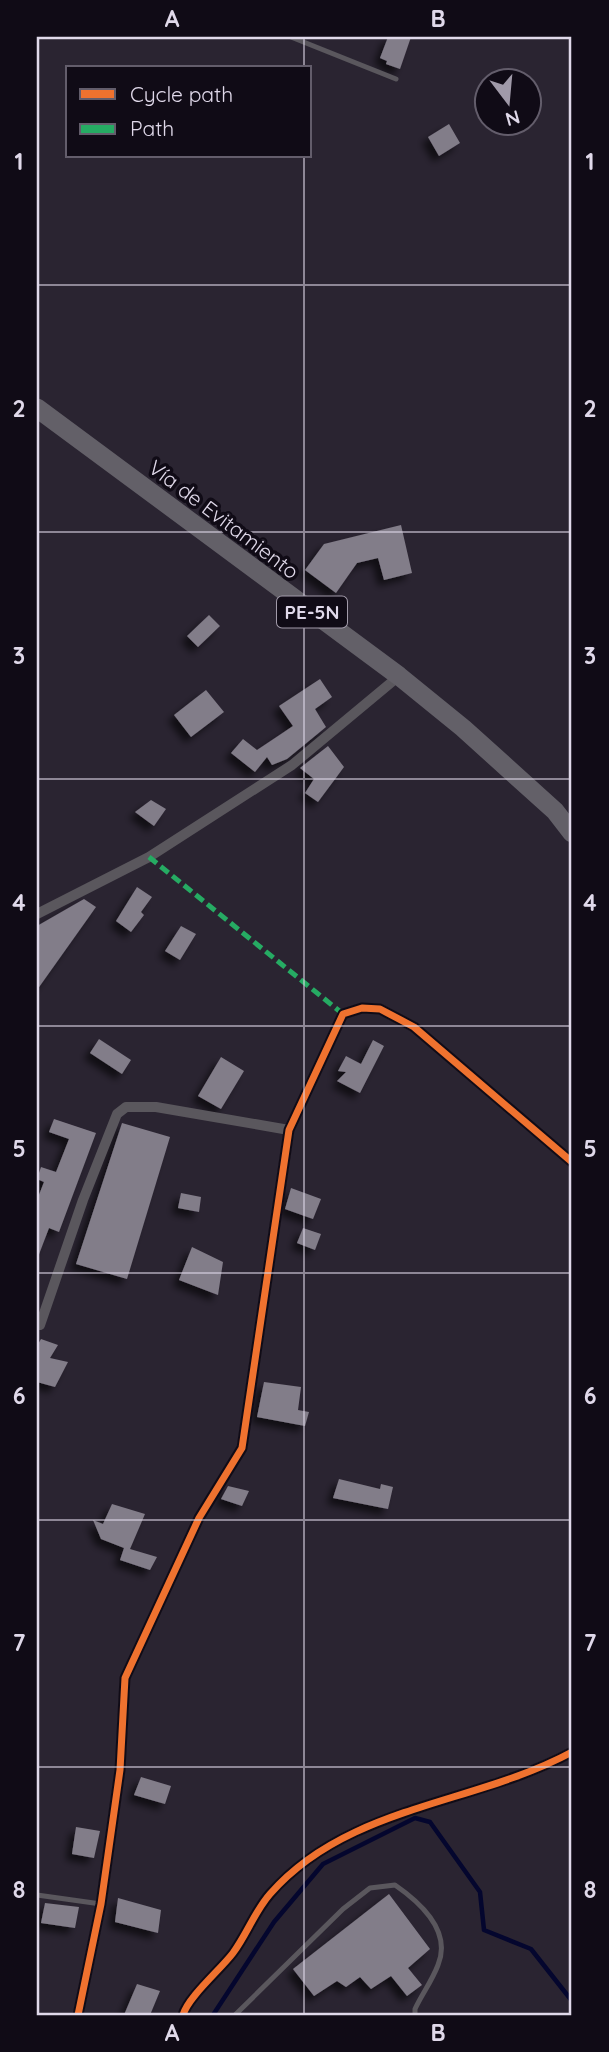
<svg xmlns="http://www.w3.org/2000/svg" width="609" height="2052" font-family="Quicksand,sans-serif">
	<style>
		.lines { fill: none; stroke-linecap: round; stroke-linejoin: round }
		.stream { stroke: #04062e; stroke-width: 4.5 }
		.building { fill: #827d89; filter: url(#shadow) }
		.service { stroke: #5a575d; stroke-width: 5 }
		.minor { stroke: #5a575d; stroke-width: 10 }
		.trunk { stroke: #636068; stroke-width: 19 }
		.quiet { stroke: #26ab63; stroke-width: 5; stroke-dasharray: 10 5; stroke-linecap: butt }
		.cycleway-casing { stroke: #100b16; stroke-width: 11 }
		.cycleway { stroke: #ef722f; stroke-width: 7 }
		.grid { fill: none; stroke: #e0d9ea; stroke-width: 2; stroke-opacity: 0.55 }
		.labels { text-anchor: middle; dominant-baseline: central; stroke-width: 7; stroke-linejoin: round; paint-order: stroke }
		.shield { fill: #100b16; stroke: #a29baa; stroke-width: 2 }
		.shield-label { font-size: 19px; font-weight: bold; fill: #e0d9ea }
		.street-label { font-size: 21px; fill: #e0d9ea; stroke: #100b16 }
		.neatline { fill: none; stroke: #e0d9ea; stroke-width: 2.5 }
		.grid-label { font-size: 23px; text-anchor: middle; font-weight: bold; fill: #e0d9ea }
	</style>
	<defs>
		<filter id="shadow"><feDropShadow dx="-6" dy="6" stdDeviation="3.5" flood-color="#0009"/></filter>
	</defs>
	<rect width="100%" height="100%" fill="#2a2431"/>
	<g class="lines">
		<path class="stream" d="M 213,2015 L 274,1922 L 323,1864 L 415,1818 L 430,1822 L 480,1892 L 484,1930 L 531,1949 L 572,2001"/>
	</g>
	<path class="building" d="M 388,37 L 411,37 L 400,69 L 386,64 L 387,61 L 380,58 Z
		M 449,124 L 460,143 L 439,156 L 428,137 Z
		M 401,525 L 412,573 L 384,580 L 378,558 L 357,563 L 336,593 L 305,570 L 324,544 Z
		M 209,615 L 220,626 L 198,647 L 187,636 Z
		M 320,679 L 332,697 L 315,709 L 326,727 L 287,759 L 272,765 L 267,757 L 255,772 L 231,753 L 243,739 L 257,750 L 293,726 L 279,706 Z
		M 206,690 L 224,712 L 191,737 L 174,715 Z
		M 328,746 L 344,767 L 318,802 L 305,793 L 314,779 L 300,768 Z
		M 151,800 L 166,809 L 154,826 L 135,812 Z
		M 137,887 L 152,897 L 141,912 L 144,915 L 131,932 L 116,921 Z
		M 84,899 L 96,907 L 37,990 L 37,926 Z
		M 181,926 L 196,934 L 180,960 L 165,951 Z
		M 99,1039 L 131,1060 L 122,1074 L 90,1053 Z
		M 373,1040 L 384,1046 L 360,1093 L 337,1081 L 346,1072 L 338,1071 L 346,1056 L 361,1064 Z
		M 221,1057 L 244,1071 L 221,1109 L 198,1096 Z
		M 54,1119 L 96,1133 L 59,1232 L 49,1228 L 38,1257 L 37,1200 L 44,1182 L 37,1179 L 41,1167 L 56,1172 L 69,1139 L 49,1132 Z
		M 122,1123 L 170,1137 L 127,1279 L 76,1264 Z
		M 291,1188 L 321,1199 L 313,1219 L 285,1209 Z
		M 181,1193 L 201,1197 L 199,1212 L 178,1208 Z
		M 303,1228 L 321,1234 L 315,1250 L 297,1243 Z
		M 192,1247 L 223,1262 L 218,1295 L 179,1280 Z
		M 41,1339 L 58,1345 L 50,1358 L 68,1362 L 55,1387 L 37,1382 L 37,1346 Z
		M 264,1382 L 301,1387 L 298,1410 L 309,1412 L 305,1426 L 257,1417 Z
		M 339,1479 L 380,1489 L 381,1484 L 393,1487 L 388,1509 L 333,1498 Z
		M 228,1486 L 249,1491 L 242,1506 L 221,1499 Z
		M 112,1504 L 145,1514 L 130,1549 L 157,1557 L 150,1570 L 120,1560 L 124,1548 L 101,1539 L 93,1520 L 103,1524 Z
		M 141,1777 L 171,1786 L 165,1804 L 134,1795 Z
		M 76,1827 L 100,1831 L 94,1858 L 72,1854 Z
		M 389,1894 L 430,1949 L 408,1968 L 422,1985 L 407,1996 L 391,1976 L 371,1989 L 360,1977 L 346,1987 L 337,1981 L 314,1996 L 293,1969 Z
		M 118,1898 L 161,1910 L 158,1933 L 115,1922 Z
		M 45,1903 L 79,1907 L 75,1928 L 41,1923 Z
		M 137,1984 L 160,1991 L 150,2015 L 124,2015 Z"/>
	<g class="lines">
		<path class="service" d="M 291,37 L 396,79
			M 37,1895 L 101,1904
			M 235,2015 L 343,1909 L 370,1888 L 395,1885 C 421,1903 452,1931 438,1965 C 432,1981 422,1994 415,2009 L 415,2015"/>
		<path class="minor" d="M 37,914 L 149,857 L 292,765 L 399,676
			M 40,1325 L 83,1200 L 117,1114 L 126,1107 L 156,1107 L 289,1130
			M 78,2015 L 101,1904 L 120,1770 L 125,1678 L 199,1518 L 242,1448 L 289,1130 L 343,1014 L 362,1008 L 380,1009 L 414,1027 L 572,1162
			M 183,2015 C 188,1997 221,1969 233,1953 C 247,1934 255,1911 270,1894 C 348,1805 474,1805 572,1752"/>
		<path class="trunk" d="M 37,408 L 399,676 L 463,728 L 555,811 L 572,833"/>
		<path class="quiet" d="M 149,857 L 343,1014"/>
		<g class="cycleway-casing">
			<path id="cycleway" d="M 78,2015 L 101,1904 L 120,1770 L 125,1678 L 199,1518 L 242,1448 L 289,1130 L 343,1014 L 362,1008 L 380,1009 L 414,1027 L 572,1162
				M 183,2015 C 188,1997 221,1969 233,1953 C 247,1934 255,1911 270,1894 C 348,1805 474,1805 572,1752"/>
		</g>
		<use href="#cycleway" class="cycleway"/>
	</g>
	<path class="grid" d="M 304,37 L 304,68M 304,156 L 304,2015M 37,285 L 572,285M 37,532 L 572,532M 37,779 L 572,779M 37,1026 L 572,1026M 37,1273 L 572,1273M 37,1520 L 572,1520M 37,1767 L 572,1767"/>
	<g class="labels">
		<rect class="shield" x="277" y="596.5" width="70" height="31" rx="5"/>
		<g class="shield-label">
			<text x="312" y="612">PE-5N</text>
		</g>
		<g class="street-label">
			<text transform="translate(224 519) rotate(37)">Vía de Evitamiento</text>
		</g>
	</g>
	<rect width="609" height="2052" fill="none" stroke="#100b16" stroke-width="77"/>
	<rect x="66" y="66" width="245" height="91" fill="#100b16" stroke="#635d6b" stroke-width="2"/>
	<rect x="80" y="89" width="35" height="10" fill="#ef722f" stroke="#635d6b" stroke-width="2"/>
	<text x="130" y="102" font-size="21" fill="#e0d9ea">Cycle path</text>
	<rect x="80" y="124" width="35" height="10" fill="#26ab63" stroke="#635d6b" stroke-width="2"/>
	<text x="130" y="136" font-size="21" fill="#e0d9ea">Path</text>
	<g transform="translate(508 102) rotate(164)"><circle r="33" fill="#100b16" stroke="#635d6b" stroke-width="2"/>
	<path d="M0-5L12 26L0 18L-12 26Z" fill="#a09aa9"/>
	<text y="-10" font-size="19" font-weight="bold" text-anchor="middle" fill="#e0d9ea">N</text>
	</g>
	<rect x="38" y="38" width="532" height="1976" class="neatline"/>
	<g class="grid-label">
		<text x="172" y="27">A</text>
		<text x="438" y="27">B</text>
		<text x="19" y="170">1</text>
		<text x="590" y="170">1</text>
		<text x="19" y="417">2</text>
		<text x="590" y="417">2</text>
		<text x="19" y="664">3</text>
		<text x="590" y="664">3</text>
		<text x="19" y="911">4</text>
		<text x="590" y="911">4</text>
		<text x="19" y="1157">5</text>
		<text x="590" y="1157">5</text>
		<text x="19" y="1404">6</text>
		<text x="590" y="1404">6</text>
		<text x="19" y="1651">7</text>
		<text x="590" y="1651">7</text>
		<text x="19" y="1898">8</text>
		<text x="590" y="1898">8</text>
		<text x="172" y="2041">A</text>
		<text x="438" y="2041">B</text>
	</g>
</svg>
